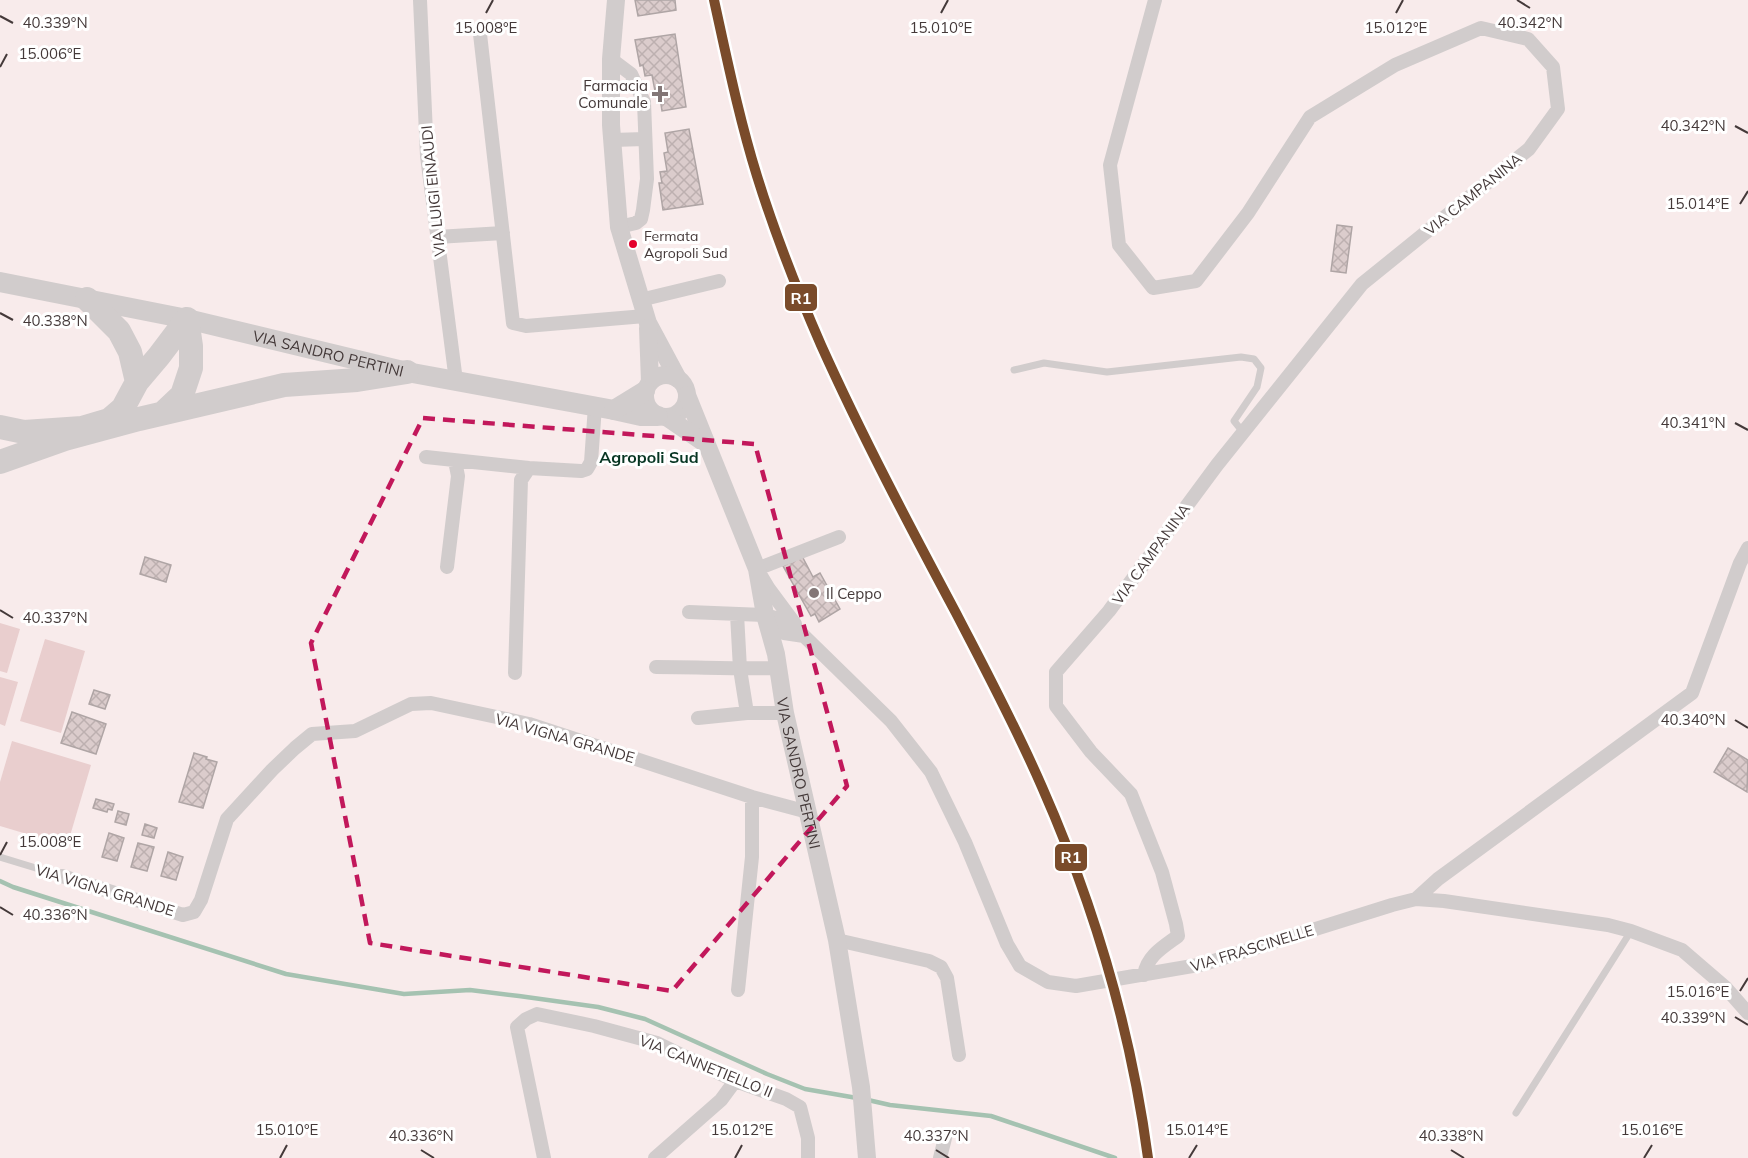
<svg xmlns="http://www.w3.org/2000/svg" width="1748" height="1158" font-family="Mulish,sans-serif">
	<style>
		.grass { fill: #e9cece }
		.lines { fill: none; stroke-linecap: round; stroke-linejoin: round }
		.stream { stroke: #a5c2b1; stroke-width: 4.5 }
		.building { fill: url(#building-cross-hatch); stroke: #afa5a5; stroke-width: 1.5 }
		.service { stroke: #d1cccc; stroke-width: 7 }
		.minor { stroke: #d1cccc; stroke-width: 14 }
		.tertiary { stroke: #d1cccc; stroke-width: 18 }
		.secondary { stroke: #d1cccc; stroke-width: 20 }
		.trunk { stroke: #d1cccc; stroke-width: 24 }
		.rail-1-casing { stroke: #fff; stroke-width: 15 }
		.rail-1 { stroke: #7a4b2a; stroke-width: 10 }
		.marked { fill: none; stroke: #c2185b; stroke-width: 4.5; stroke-dasharray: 12 8; stroke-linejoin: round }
		.ticks { fill: none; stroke: #443939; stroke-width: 2 }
		.poi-dot { fill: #837777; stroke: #fff; stroke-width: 2 }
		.bus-dot { fill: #e4002b; stroke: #fff; stroke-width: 2 }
		.labels { text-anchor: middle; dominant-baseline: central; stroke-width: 6; stroke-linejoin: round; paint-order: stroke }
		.bus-label { font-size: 14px; fill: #443939; stroke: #fff; text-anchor: start }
		.poi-label { font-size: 15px; fill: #443939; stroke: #fff; text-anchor: end }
		.street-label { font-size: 15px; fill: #443939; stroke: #fff }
		.neighbourhood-label { font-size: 16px; font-weight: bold; fill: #073623; stroke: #fff }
		.ticks-label { font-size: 15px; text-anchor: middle; fill: #443939; stroke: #fff; stroke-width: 6; stroke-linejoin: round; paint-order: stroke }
		.line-badge { stroke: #fff; stroke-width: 2 }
		.badge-label { font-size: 16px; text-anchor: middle; font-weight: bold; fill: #fff }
	</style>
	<defs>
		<pattern id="building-cross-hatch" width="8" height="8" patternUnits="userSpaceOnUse" patternTransform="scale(1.5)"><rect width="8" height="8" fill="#dbcccc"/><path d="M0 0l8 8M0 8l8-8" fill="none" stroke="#bdb0b0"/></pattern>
	</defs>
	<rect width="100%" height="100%" fill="#f8ebeb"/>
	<path class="grass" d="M 0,623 L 20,629 L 7,673 L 0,671 Z
		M 45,639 L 85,651 L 61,733 L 20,721 Z
		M 0,677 L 18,682 L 5,726 L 0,724 Z
		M 12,741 L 91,765 L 67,846 L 0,826 L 0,782 Z"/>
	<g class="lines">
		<path class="stream" d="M 0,881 L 13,887 L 286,974 L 404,994 L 470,990 L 519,996 L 598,1007 L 645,1019 L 767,1074 L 805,1089 L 857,1098
			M 868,1100 L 890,1105 L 991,1116 L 1115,1158"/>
	</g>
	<path class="building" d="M 635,0 L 675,0 L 676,10 L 638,16 Z
		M 675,34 L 686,107 L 662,111 L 659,91 L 655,91 L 652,75 L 645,76 L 643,65 L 640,66 L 635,40 Z
		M 689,129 L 703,204 L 663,210 L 659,183 L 662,183 L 660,172 L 667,171 L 664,153 L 668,152 L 665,133 Z
		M 1337,225 L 1352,227 L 1346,273 L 1331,271 Z
		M 802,556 L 813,577 L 820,573 L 840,609 L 819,622 L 815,614 L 811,616 L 783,566 Z
		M 145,557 L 171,565 L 166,582 L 140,574 Z
		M 94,690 L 110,695 L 105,709 L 89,704 Z
		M 72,712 L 106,724 L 96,754 L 61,743 Z
		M 1728,748 L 1748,760 L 1747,792 L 1714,772 Z
		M 194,753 L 207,757 L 206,759 L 217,762 L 203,808 L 179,802 Z
		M 96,799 L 114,804 L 112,810 L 108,809 L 107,812 L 93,808 Z
		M 118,811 L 129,814 L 126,825 L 115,822 Z
		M 145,824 L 157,828 L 154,838 L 142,835 Z
		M 109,833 L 124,838 L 117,861 L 102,857 Z
		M 138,843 L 154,847 L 147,871 L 131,867 Z
		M 168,852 L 183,857 L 176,880 L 161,876 Z"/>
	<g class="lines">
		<path class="service" d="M 1014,370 L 1044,363 L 1107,372 L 1241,357 L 1254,359 L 1261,368 L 1257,387 L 1234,421 L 1243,432
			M 0,857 L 62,876
			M 1516,1113 L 1631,931"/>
		<path class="minor" d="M 420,0 L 427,156 L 456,381
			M 480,34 L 513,323 L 526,326 L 645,316
			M 611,59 L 631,74 L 644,102 L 647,179 L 643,210 L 641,219 L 636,223 L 619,227
			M 612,140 L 645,139
			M 437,237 L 503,233
			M 640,300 L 719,281
			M 426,457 L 529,468 L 581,471 L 587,469 L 591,462 L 595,406
			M 447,567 L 458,476 L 455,461
			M 689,612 L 765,615 L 786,621 L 804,636 L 891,721 L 931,772 L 965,842 L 1007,944 L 1020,966 L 1048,982 L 1076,986 L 1204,964 L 1392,905 L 1416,899 L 1444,901 L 1608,925 L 1631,931 L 1682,950 L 1725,987 L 1748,1013
			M 737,614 L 740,669 L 747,713
			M 795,624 L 769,589 L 757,569 L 839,537
			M 769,627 L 784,633 L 804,636
			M 656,667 C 697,667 737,669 778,668
			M 515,673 L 521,480 L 529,468
			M 698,718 L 747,713 L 785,713
			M 62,876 L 183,915 L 194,912 L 201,900 L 227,819 L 272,770 L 295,748 L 312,734 L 355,731 L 411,704 L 431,703 L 529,724 L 752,797 L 808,812
			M 1416,899 L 1438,879 L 1692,693 L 1740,563 L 1748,548
			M 837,940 L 929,961 L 941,967 L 947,978 L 959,1055
			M 1144,975 C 1147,956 1163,947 1178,936 L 1176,924 L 1162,872 L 1131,794 L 1091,752 L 1056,706 L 1056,672 L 1109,611 L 1217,465 L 1362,284 L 1529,149 L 1558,109 L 1553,67 L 1528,39 L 1481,28 L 1395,65 L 1310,117 L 1248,213 L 1196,281 L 1153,288 L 1119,245 L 1110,165 L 1155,0
			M 738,990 L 752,857 L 752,797
			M 544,1158 L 517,1027 L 526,1019 L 537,1014 L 594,1026 L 657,1043 L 735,1081 L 786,1099 L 800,1107 L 808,1138 L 808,1158
			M 655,1158 L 721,1100 L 735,1081
			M 940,1158 L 946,1134"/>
		<g class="tertiary">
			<path d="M 616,0 L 611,59 L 611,125 L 619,227 L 648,323 L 678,379"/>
			<path d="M 648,328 L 650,382"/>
			<circle cx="666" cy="396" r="21"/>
			<path id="s1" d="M 687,395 L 757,569 L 765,615 L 776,654 L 785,713 L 837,940 L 861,1087 L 867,1158"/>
			<path d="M 668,418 L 706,444"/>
		</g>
		<g class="secondary">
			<path id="s2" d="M 0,282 L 187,319 L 407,372 L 614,410 L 641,416 L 658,416"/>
			<path d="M 614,410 L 645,391"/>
		</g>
		<path class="trunk" d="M 87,299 L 119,331 L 130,352 L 137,382
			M 163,413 L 182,395 L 191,368 L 191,346 L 187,319
			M 0,427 L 24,432 L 82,428 L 109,420 L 123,408 L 137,382 L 159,356 L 187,319
			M 0,462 L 65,439 L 139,419 L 284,385 L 357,380 L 407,372"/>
		<g class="rail-1-casing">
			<path id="rail-1" d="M 714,0 C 727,59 739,118 757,176 C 775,234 797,290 821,345 C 862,436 909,525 956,613 C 986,671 1016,727 1042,787 C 1094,905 1131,1030 1148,1158"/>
		</g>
		<use href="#rail-1" class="rail-1"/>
	</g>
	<path class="marked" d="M 423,418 L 755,444 L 847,786 L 672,991 L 370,943 L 311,643 Z"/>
	<path class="ticks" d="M 1517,0 L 1530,8M 486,13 L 493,0M 941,13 L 948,0M 1396,13 L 1403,0M 0,16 L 13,23M 0,67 L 7,54M 1735,126 L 1748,133M 1740,204 L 1748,191M 0,313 L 13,320M 1735,423 L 1748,430M 0,610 L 13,618M 1735,720 L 1748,728M 0,855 L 7,842M 0,907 L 13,915M 1740,991 L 1748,978M 1735,1017 L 1748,1025M 421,1150 L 434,1158M 936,1150 L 949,1158M 1451,1150 L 1464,1158M 280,1158 L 287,1145M 735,1158 L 742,1145M 1189,1158 L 1197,1145M 1644,1158 L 1652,1145"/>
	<g class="poi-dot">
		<path d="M657 85h6v6h6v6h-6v6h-6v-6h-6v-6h6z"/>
		<circle cx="814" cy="593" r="6"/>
	</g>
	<circle class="bus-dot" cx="633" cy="244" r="5"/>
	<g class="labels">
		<g class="bus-label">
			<text x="644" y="236">Fermata<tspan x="644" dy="17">Agropoli Sud</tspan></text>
		</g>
		<g class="poi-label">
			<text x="648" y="85">Farmacia<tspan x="648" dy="17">Comunale</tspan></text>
			<text x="826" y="593" text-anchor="start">Il Ceppo</text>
		</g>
		<g class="street-label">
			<text transform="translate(433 191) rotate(-96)">VIA LUIGI EINAUDI</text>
			<text transform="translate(1473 194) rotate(-39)">VIA CAMPANINA</text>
			<text stroke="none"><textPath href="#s2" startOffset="336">VIA SANDRO PERTINI</textPath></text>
			<text transform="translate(1151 554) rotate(-54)">VIA CAMPANINA</text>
			<text transform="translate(565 738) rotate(16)">VIA VIGNA GRANDE</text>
			<text stroke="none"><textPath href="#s1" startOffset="396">VIA SANDRO PERTINI</textPath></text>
			<text transform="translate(105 890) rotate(17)">VIA VIGNA GRANDE</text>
			<text transform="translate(1252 948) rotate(-17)">VIA FRASCINELLE</text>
			<text transform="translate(706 1066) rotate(22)">VIA CANNETIELLO II</text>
		</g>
		<g class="neighbourhood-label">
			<text x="649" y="457">Agropoli Sud</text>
		</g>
	</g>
	<g class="ticks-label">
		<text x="1530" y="28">40.342°N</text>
		<text x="55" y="28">40.339°N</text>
		<text x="486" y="33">15.008°E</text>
		<text x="941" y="33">15.010°E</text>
		<text x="1396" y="33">15.012°E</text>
		<text x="50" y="59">15.006°E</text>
		<text x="1693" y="131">40.342°N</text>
		<text x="1698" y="209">15.014°E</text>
		<text x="55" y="326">40.338°N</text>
		<text x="1693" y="428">40.341°N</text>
		<text x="55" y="623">40.337°N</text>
		<text x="1693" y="725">40.340°N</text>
		<text x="50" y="847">15.008°E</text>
		<text x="55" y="920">40.336°N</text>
		<text x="1698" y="997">15.016°E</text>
		<text x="1693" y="1023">40.339°N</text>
		<text x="287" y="1135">15.010°E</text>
		<text x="742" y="1135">15.012°E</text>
		<text x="1197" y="1135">15.014°E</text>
		<text x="1652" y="1135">15.016°E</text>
		<text x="421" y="1141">40.336°N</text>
		<text x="936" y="1141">40.337°N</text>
		<text x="1451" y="1141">40.338°N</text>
	</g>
	<g class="line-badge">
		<rect x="784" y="283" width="34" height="29" rx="6" fill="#7a4b2a"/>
		<rect x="1054" y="843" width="34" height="29" rx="6" fill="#7a4b2a"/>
	</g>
	<g class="badge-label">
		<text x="801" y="304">R1</text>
		<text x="1071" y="863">R1</text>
	</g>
</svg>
